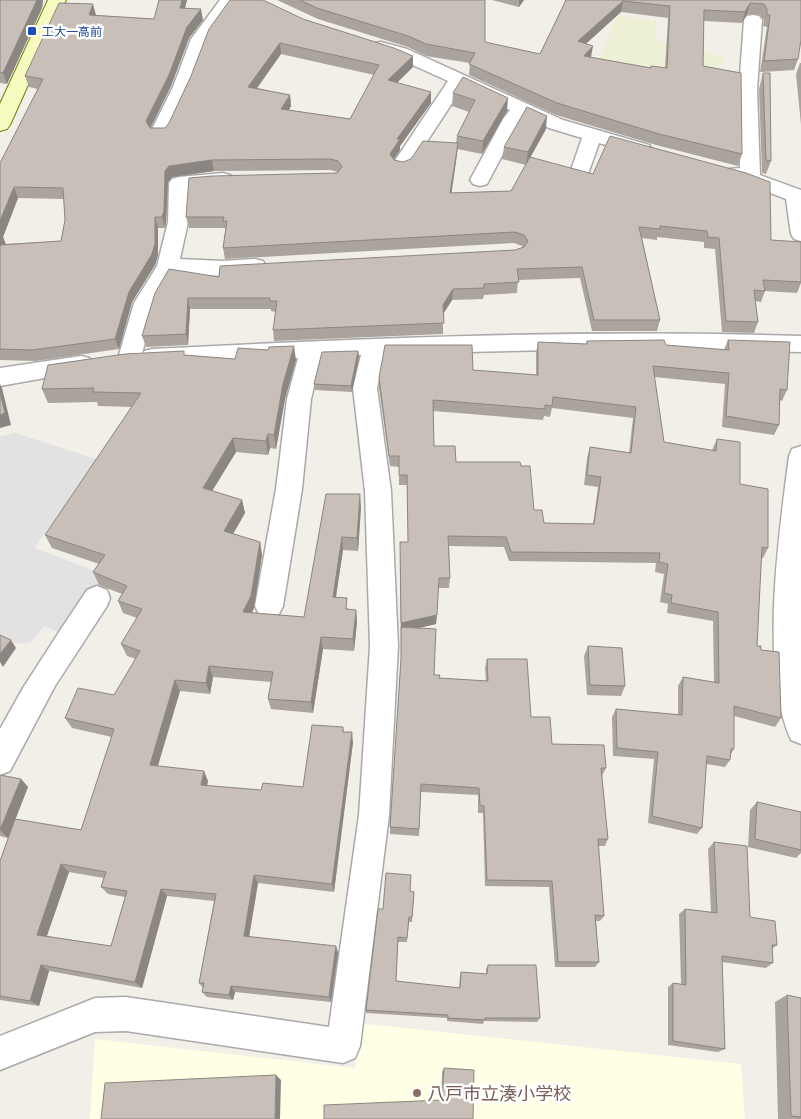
<svg xmlns="http://www.w3.org/2000/svg" width="801" height="1119" font-family="Commissioner,'Noto Sans JP',sans-serif">
	<style>
		.education { fill: #ffffe5 }
		.farmland { fill: #eef0d5 }
		.parking { fill: #e2e2e2 }
		.lines { fill: none; stroke-linecap: round; stroke-linejoin: round }
		.street-casing { stroke: #a9a9a9; stroke-width: 3 }
		.secondary-casing { stroke: #707d05; stroke-width: 2 }
		.street { fill: #fff; fill-rule: evenodd }
		.secondary { fill: #f7fabf; fill-rule: evenodd }
		.wall { fill: #aba49e; fill-rule: evenodd }
		.shaded-wall { fill: #8b8681 }
		.building { fill: #c7bfb8; stroke: #8b8681; fill-rule: evenodd }
		.transit-dot { fill: #1a4fb4; stroke: #fff; stroke-width: 2 }
		.education-dot { fill: #8d6e63; stroke: #fff; stroke-width: 2 }
		.labels { text-anchor: middle; dominant-baseline: central; stroke-width: 5; stroke-linejoin: round; paint-order: stroke }
		.far-transit-label { font-size: 12px; fill: #164399; stroke: #fff; text-anchor: start }
		.near-education-label { font-size: 18px; fill: #785e54; stroke: #fff; text-anchor: start }
	</style>
	<rect width="100%" height="100%" fill="#f2efe9"/>
	<path class="education" d="M 358,1023 L 741,1064 L 745,1119 L 90,1119 L 95,1039 L 355,1068 Z"/>
	<path class="farmland" d="M 618,15 L 657,21 L 655,40 L 725,58 L 715,78 L 596,67 Z"/>
	<path class="parking" d="M 16,433 L 99,460 L 34,548 L 104,574 L 65,634 L 44,626 L 31,642 L 18,644 L 0,637 L 0,436 Z"/>
	<g class="lines">
		<g class="street-casing">
			<path id="street" d="M 220,0 L 237,0 L 209,39 L 191,87 L 170,133 L 167,137 L 153,137 L 150,133 L 173,87 L 191,39 Z
				M 753,15 L 759,16 L 762,20 L 757,89 L 760,175 L 801,190 L 801,241 L 794,239 L 791,234 L 786,199 L 729,177 L 726,173 L 729,169 L 740,168 L 739,89 L 744,20 L 747,16 Z
				M 381,42 L 407,49 L 563,120 L 649,145 L 652,149 L 649,153 L 642,155 L 599,143 L 588,174 L 581,176 L 574,174 L 571,170 L 582,138 L 549,128 L 525,117 L 520,122 L 487,184 L 480,186 L 473,184 L 470,180 L 503,119 L 510,110 L 462,88 L 409,169 L 402,171 L 395,169 L 392,165 L 448,81 L 395,57 L 375,51 L 372,47 L 375,43 Z
				M 223,173 L 230,175 L 233,179 L 230,183 L 189,188 L 188,222 L 180,259 L 222,261 L 255,259 L 263,261 L 266,266 L 263,271 C 235,279 203,275 174,273 L 156,303 L 141,357 L 144,351 L 152,349 C 368,338 584,329 801,336 L 801,352 L 639,348 L 384,354 L 377,388 L 391,491 L 398,646 L 389,815 L 360,1046 L 355,1058 L 343,1063 L 126,1031 L 95,1032 L 0,1070 L 0,1036 L 95,998 L 126,997 L 329,1027 L 359,815 L 370,646 L 365,491 L 353,388 L 361,355 L 321,357 L 311,399 L 302,489 L 283,606 L 279,614 L 269,618 L 259,614 L 255,606 L 276,489 L 287,399 L 298,358 L 152,365 L 144,363 L 141,357 L 137,364 L 129,366 L 121,364 L 118,358 L 134,303 L 157,266 L 168,222 L 169,183 L 172,179 L 179,177 Z
				M 81,356 L 89,358 L 92,364 L 89,370 L 0,386 L 0,368 Z
				M 801,446 L 801,744 L 791,740 C 759,669 779,533 789,456 L 792,449 Z
				M 97,586 L 107,590 L 110,598 L 107,606 L 55,686 L 10,771 L 0,775 L 0,729 L 23,688 L 61,629 L 87,590 Z"/>
		</g>
		<g class="secondary-casing">
			<path id="secondary" d="M 48,0 L 66,0 L 10,125 L 7,129 L 0,131 L 0,104 Z"/>
		</g>
		<use href="#street" class="street"/>
		<use href="#secondary" class="secondary"/>
	</g>
	<path class="wall" d="M 0,0 L 43,0 L 42,8 L 7,84 L 0,83 Z
		M 187,0 L 185,8 L 203,20 L 189,38 L 171,86 L 151,128 L 165,128 L 303,19 L 413,56 L 413,67 L 397,83 L 431,103 L 400,146 L 400,150 L 394,159 L 394,160 L 403,162 L 456,143 L 457,136 L 469,112 L 452,106 L 453,93 L 507,111 L 482,154 L 457,149 L 451,193 L 511,191 L 526,165 L 502,159 L 504,147 L 546,129 L 529,160 L 771,240 L 801,242 L 801,283 L 797,293 L 765,291 L 761,302 L 755,301 L 758,322 L 754,333 L 722,332 L 715,249 L 704,248 L 704,242 L 657,237 L 657,240 L 642,238 L 660,320 L 657,331 L 592,331 L 580,278 L 518,280 L 517,293 L 484,295 L 483,299 L 452,300 L 443,314 L 443,334 L 274,341 L 273,330 L 276,312 L 271,311 L 271,309 L 190,309 L 188,345 L 146,347 L 142,336 L 155,293 L 219,277 L 515,250 L 523,247 L 522,246 L 514,243 L 225,259 L 223,248 L 225,232 L 225,228 L 189,228 L 186,217 L 338,172 L 331,170 L 214,171 L 172,177 L 168,182 L 166,222 L 165,228 L 158,228 L 158,255 L 155,265 L 132,302 L 119,349 L 36,361 L 0,360 L 0,163 L 38,89 L 29,87 L 25,76 L 96,15 L 154,19 ZM 281,54 L 374,75 L 350,119 L 289,110 L 291,106 L 290,95 L 257,88 ZM 18,198 L 64,199 L 65,220 L 61,241 L 6,244 L 3,237 Z
		M 277,0 L 485,0 L 485,42 L 540,54 L 566,0 L 801,0 L 798,59 L 794,70 L 760,72 L 767,27 L 763,26 L 764,20 L 760,15 L 747,14 L 742,23 L 704,21 L 703,66 L 742,154 L 738,166 L 656,145 L 556,115 L 469,75 L 470,63 L 426,56 L 408,47 L 318,19 ZM 621,12 L 668,18 L 665,68 L 651,68 L 591,58 L 591,57 L 586,43 Z
		M 492,0 L 524,0 L 519,7 Z
		M 800,63 L 801,63 L 801,125 L 796,74 Z
		M 763,73 L 771,161 L 766,174 L 762,173 L 759,89 Z
		M 728,340 L 787,390 L 782,401 L 780,400 L 779,425 L 774,435 L 722,427 L 725,384 L 654,377 L 664,442 L 712,450 L 717,439 L 740,484 L 768,548 L 763,558 L 761,558 L 757,646 L 761,650 L 781,718 L 775,727 L 734,716 L 734,749 L 731,754 L 730,760 L 725,767 L 706,764 L 702,828 L 697,834 L 648,823 L 654,759 L 613,756 L 612,717 L 616,709 L 678,715 L 678,686 L 683,677 L 714,682 L 713,621 L 667,613 L 668,604 L 660,602 L 664,574 L 655,572 L 656,563 L 509,561 L 504,547 L 449,546 L 450,578 L 449,588 L 438,588 L 436,624 L 419,628 L 434,675 L 439,678 L 486,681 L 485,668 L 487,659 L 552,744 L 606,768 L 602,776 L 608,839 L 605,846 L 598,846 L 604,916 L 600,921 L 596,921 L 599,962 L 595,967 L 555,967 L 549,887 L 485,886 L 483,813 L 478,813 L 478,795 L 421,792 L 419,836 L 390,834 L 390,827 L 401,660 L 400,542 L 408,542 L 407,485 L 399,485 L 399,467 L 390,466 L 379,388 L 379,377 L 473,370 L 536,375 L 536,353 L 538,342 L 586,344 L 587,341 L 666,345 L 724,350 ZM 552,408 L 633,418 L 629,453 L 590,447 L 587,458 L 584,485 L 598,487 L 593,524 L 544,523 L 534,510 L 521,466 L 456,462 L 434,446 L 433,411 L 543,420 L 544,416 L 550,417 Z
		M 358,351 L 359,357 L 352,392 L 315,390 L 314,384 Z
		M 185,355 L 235,359 L 296,360 L 285,399 L 276,449 L 270,448 L 268,455 L 236,452 L 212,491 L 242,500 L 245,513 L 233,534 L 260,542 L 262,555 L 254,608 L 252,613 L 304,617 L 326,494 L 361,507 L 358,551 L 343,550 L 336,597 L 348,609 L 356,610 L 357,622 L 354,651 L 323,649 L 313,713 L 271,709 L 268,699 L 271,682 L 213,677 L 210,694 L 180,691 L 158,766 L 208,781 L 207,786 L 261,790 L 303,787 L 343,727 L 344,732 L 353,742 L 334,892 L 258,883 L 249,937 L 336,946 L 338,953 L 331,1002 L 235,992 L 233,1000 L 207,997 L 202,992 L 203,988 L 199,983 L 214,901 L 167,896 L 142,988 L 49,971 L 39,1006 L 0,1000 L 0,861 L 8,838 L 0,836 L 0,775 L 21,779 L 28,787 L 15,820 L 81,830 L 112,737 L 72,728 L 65,718 L 114,695 L 136,659 L 127,656 L 121,644 L 137,618 L 123,613 L 118,601 L 122,594 L 99,585 L 93,572 L 99,564 L 52,548 L 45,535 L 132,407 L 98,406 L 97,402 L 48,403 L 42,389 ZM 69,872 L 104,878 L 101,887 L 108,894 L 125,897 L 111,946 L 47,936 Z
		M 588,646 L 625,686 L 621,696 L 587,695 L 584,656 Z
		M 757,802 L 801,812 L 801,853 L 796,858 L 748,847 L 750,810 Z
		M 714,842 L 750,917 L 777,945 L 772,949 L 773,963 L 766,968 L 722,962 L 725,1049 L 718,1052 L 668,1045 L 668,987 L 673,983 L 681,984 L 679,914 L 685,909 L 711,912 L 708,849 Z
		M 410,891 L 414,897 L 412,922 L 409,922 L 407,942 L 398,942 L 396,981 L 459,988 L 460,976 L 461,972 L 486,974 L 486,969 L 488,965 L 540,1018 L 537,1022 L 484,1021 L 483,1024 L 447,1021 L 447,1018 L 366,1013 L 366,1010 L 383,909 Z
		M 787,995 L 801,998 L 801,1119 L 778,1119 L 775,1002 Z
		M 444,1068 L 473,1119 L 441,1100 L 442,1072 Z"/>
	<path class="shaded-wall" d="M 37,0 L 43,0 L 42,8 L 7,84 L 3,73 Z
		M 182,0 L 187,0 L 182,19 L 180,8 Z
		M 519,0 L 524,0 L 519,7 Z
		M 623,1 L 621,12 L 577,52 L 578,41 Z
		M 750,3 L 747,14 L 742,23 L 745,12 Z
		M 93,4 L 96,15 L 92,26 L 89,15 Z
		M 201,9 L 203,20 L 189,38 L 171,86 L 148,132 L 146,121 L 187,27 Z
		M 280,43 L 281,54 L 250,98 L 248,87 Z
		M 593,46 L 591,57 L 582,68 L 584,56 Z
		M 413,56 L 413,67 L 388,91 L 388,80 Z
		M 431,92 L 431,103 L 400,146 L 400,150 L 390,165 L 390,154 L 397,139 Z
		M 290,95 L 291,106 L 282,120 L 281,109 Z
		M 508,98 L 507,111 L 482,154 L 483,141 Z
		M 547,116 L 546,129 L 526,165 L 528,152 Z
		M 458,143 L 457,155 L 450,204 L 450,193 Z
		M 212,160 L 214,171 L 172,177 L 168,182 L 166,222 L 165,228 L 162,217 L 165,171 L 169,166 Z
		M 14,187 L 18,198 L 3,237 L 6,245 L 0,252 L 0,221 Z
		M 155,217 L 158,228 L 158,255 L 155,265 L 132,302 L 119,349 L 115,339 L 129,292 Z
		M 453,289 L 452,300 L 442,316 L 443,305 Z
		M 188,298 L 190,309 L 188,345 L 186,334 Z
		M 294,346 L 296,360 L 285,399 L 276,449 L 274,435 L 283,384 Z
		M 358,351 L 359,357 L 352,392 L 351,386 Z
		M 0,384 L 2,388 L 11,425 L 0,428 Z
		M 268,434 L 270,448 L 268,455 L 266,441 Z
		M 233,438 L 236,452 L 206,501 L 203,488 Z
		M 360,494 L 361,507 L 358,551 L 357,538 Z
		M 242,500 L 245,513 L 227,544 L 224,531 Z
		M 342,537 L 343,550 L 334,609 L 333,597 Z
		M 260,542 L 262,555 L 254,608 L 246,624 L 243,612 Z
		M 356,610 L 357,622 L 354,651 L 353,639 Z
		M 437,615 L 436,624 L 401,632 L 401,623 Z
		M 321,637 L 323,649 L 313,713 L 311,702 Z
		M 11,640 L 16,648 L 3,667 L 0,662 L 0,654 Z
		M 209,666 L 213,677 L 210,694 L 206,683 Z
		M 175,680 L 180,691 L 155,775 L 150,765 Z
		M 352,732 L 353,742 L 334,892 L 332,884 Z
		M 204,771 L 208,781 L 205,794 L 201,785 Z
		M 21,779 L 28,787 L 8,838 L 0,830 Z
		M 61,864 L 69,872 L 45,941 L 37,935 Z
		M 254,875 L 258,883 L 248,943 L 244,936 Z
		M 161,889 L 167,896 L 142,988 L 135,982 Z
		M 336,946 L 338,953 L 331,1002 L 329,997 Z
		M 41,965 L 49,971 L 39,1006 L 30,1001 Z
		M 231,986 L 235,992 L 233,1000 L 229,995 Z
		M 276,1075 L 281,1080 L 280,1119 L 275,1119 Z"/>
	<path class="building" d="M 0,0 L 37,0 L 3,73 L 0,72 Z
		M 159,0 L 182,0 L 180,8 L 201,9 L 187,27 L 169,75 L 146,121 L 150,128 L 165,128 L 169,123 L 191,76 L 209,29 L 230,0 L 263,0 L 303,19 L 394,48 L 413,56 L 388,80 L 431,92 L 397,139 L 400,139 L 390,154 L 394,160 L 403,162 L 411,159 L 423,141 L 458,143 L 450,193 L 511,191 L 530,157 L 593,174 L 610,136 L 746,173 L 770,182 L 771,240 L 801,242 L 801,282 L 763,280 L 765,291 L 754,290 L 758,322 L 726,321 L 719,238 L 708,237 L 707,231 L 660,226 L 660,229 L 639,227 L 660,320 L 594,320 L 582,267 L 517,269 L 519,282 L 484,284 L 484,288 L 453,289 L 443,305 L 444,323 L 273,330 L 277,301 L 270,301 L 270,298 L 188,298 L 186,334 L 142,336 L 155,293 L 169,269 L 219,277 L 220,266 L 515,250 L 524,247 L 528,241 L 524,235 L 515,232 L 223,248 L 227,221 L 223,221 L 224,217 L 186,217 L 189,178 L 212,176 L 337,173 L 342,167 L 338,161 L 330,159 L 212,160 L 169,166 L 165,171 L 164,211 L 162,217 L 155,217 L 155,244 L 152,254 L 129,292 L 115,339 L 32,350 L 0,349 L 0,245 L 61,241 L 65,220 L 63,188 L 14,187 L 0,221 L 0,163 L 43,79 L 25,76 L 59,3 L 93,4 L 89,15 L 154,19 ZM 280,43 L 379,65 L 350,119 L 281,109 L 290,95 L 248,87 Z
		M 300,0 L 485,0 L 485,42 L 540,54 L 566,0 L 801,0 L 801,40 L 798,59 L 764,61 L 770,15 L 767,15 L 767,9 L 764,4 L 750,3 L 745,12 L 704,10 L 703,66 L 741,73 L 742,154 L 659,134 L 557,103 L 469,64 L 475,53 L 426,44 L 408,36 L 317,8 ZM 623,1 L 670,6 L 667,68 L 651,66 L 651,68 L 584,56 L 593,46 L 578,41 Z
		M 763,73 L 770,73 L 771,161 L 766,160 Z
		M 463,77 L 508,98 L 483,141 L 457,136 L 475,100 L 453,93 Z
		M 527,107 L 547,116 L 528,152 L 504,147 Z
		M 664,340 L 666,345 L 729,350 L 728,340 L 790,342 L 787,390 L 780,389 L 779,425 L 726,416 L 729,373 L 653,366 L 664,442 L 716,451 L 717,439 L 740,442 L 740,484 L 768,489 L 768,548 L 762,547 L 757,646 L 761,646 L 761,650 L 779,652 L 781,718 L 734,706 L 734,749 L 731,749 L 730,760 L 707,756 L 702,828 L 652,816 L 658,752 L 617,748 L 616,709 L 682,715 L 683,677 L 719,683 L 718,612 L 671,603 L 672,595 L 664,593 L 668,564 L 659,562 L 660,553 L 511,552 L 506,537 L 448,536 L 450,578 L 439,578 L 437,615 L 401,623 L 400,542 L 408,542 L 407,475 L 399,475 L 399,456 L 389,456 L 379,377 L 385,345 L 472,345 L 473,370 L 538,375 L 538,342 L 587,344 L 587,341 ZM 553,397 L 636,407 L 631,453 L 590,447 L 587,475 L 601,477 L 594,524 L 544,523 L 542,510 L 534,510 L 530,466 L 521,466 L 520,462 L 456,462 L 455,446 L 434,446 L 433,400 L 545,409 L 545,405 L 552,406 Z
		M 294,346 L 283,384 L 274,435 L 268,434 L 266,441 L 233,438 L 203,488 L 242,500 L 224,531 L 260,542 L 251,596 L 243,612 L 304,617 L 326,494 L 360,494 L 357,538 L 342,537 L 333,597 L 347,598 L 346,609 L 356,610 L 353,639 L 321,637 L 311,702 L 268,699 L 273,672 L 209,666 L 206,683 L 175,680 L 150,765 L 204,771 L 201,785 L 261,790 L 263,783 L 303,787 L 312,725 L 343,727 L 343,732 L 352,732 L 332,884 L 254,875 L 244,936 L 336,946 L 329,997 L 231,986 L 229,995 L 202,992 L 204,983 L 199,983 L 216,894 L 161,889 L 135,982 L 41,965 L 30,1001 L 0,996 L 0,861 L 15,819 L 81,830 L 114,729 L 65,718 L 78,688 L 114,695 L 140,651 L 121,644 L 142,609 L 118,601 L 127,586 L 93,572 L 105,555 L 45,535 L 141,393 L 93,392 L 94,388 L 42,389 L 48,365 L 125,354 L 184,351 L 184,355 L 235,359 L 238,348 L 268,350 L 269,347 ZM 61,864 L 106,872 L 101,887 L 127,891 L 111,946 L 37,935 Z
		M 358,351 L 351,386 L 314,384 L 322,352 Z
		M 0,392 L 5,413 L 0,415 Z
		M 401,627 L 436,629 L 434,675 L 440,675 L 439,678 L 488,681 L 487,659 L 527,659 L 531,717 L 550,717 L 552,744 L 604,745 L 606,768 L 601,768 L 608,839 L 598,839 L 604,916 L 595,915 L 599,962 L 558,962 L 552,881 L 487,880 L 484,806 L 480,805 L 479,788 L 421,784 L 419,829 L 390,827 L 401,659 Z
		M 0,635 L 11,640 L 0,654 Z
		M 588,646 L 622,648 L 625,686 L 590,685 Z
		M 0,775 L 21,779 L 0,830 Z
		M 757,802 L 801,812 L 801,850 L 755,839 Z
		M 714,842 L 747,846 L 750,917 L 775,921 L 777,945 L 772,945 L 773,963 L 722,956 L 725,1049 L 673,1041 L 673,983 L 686,985 L 685,909 L 717,913 Z
		M 386,873 L 411,875 L 410,891 L 414,892 L 412,917 L 409,917 L 407,938 L 398,937 L 396,981 L 460,988 L 461,972 L 487,974 L 488,965 L 536,965 L 540,1018 L 485,1018 L 485,1020 L 448,1018 L 448,1015 L 366,1010 L 378,909 L 383,909 Z
		M 787,995 L 801,998 L 801,1117 L 791,1116 Z
		M 444,1068 L 474,1070 L 473,1119 L 324,1119 L 324,1105 L 442,1100 Z
		M 276,1075 L 275,1119 L 101,1119 L 105,1083 Z"/>
	<rect class="transit-dot" x="27" y="26" width="10" height="10" rx="2.5"/>
	<circle class="education-dot" cx="417" cy="1093" r="5"/>
	<g class="labels">
		<g class="far-transit-label">
			<text x="42" y="31">工大一高前</text>
		</g>
		<g class="near-education-label">
			<text x="427" y="1093">八戸市立湊小学校</text>
		</g>
	</g>
</svg>
